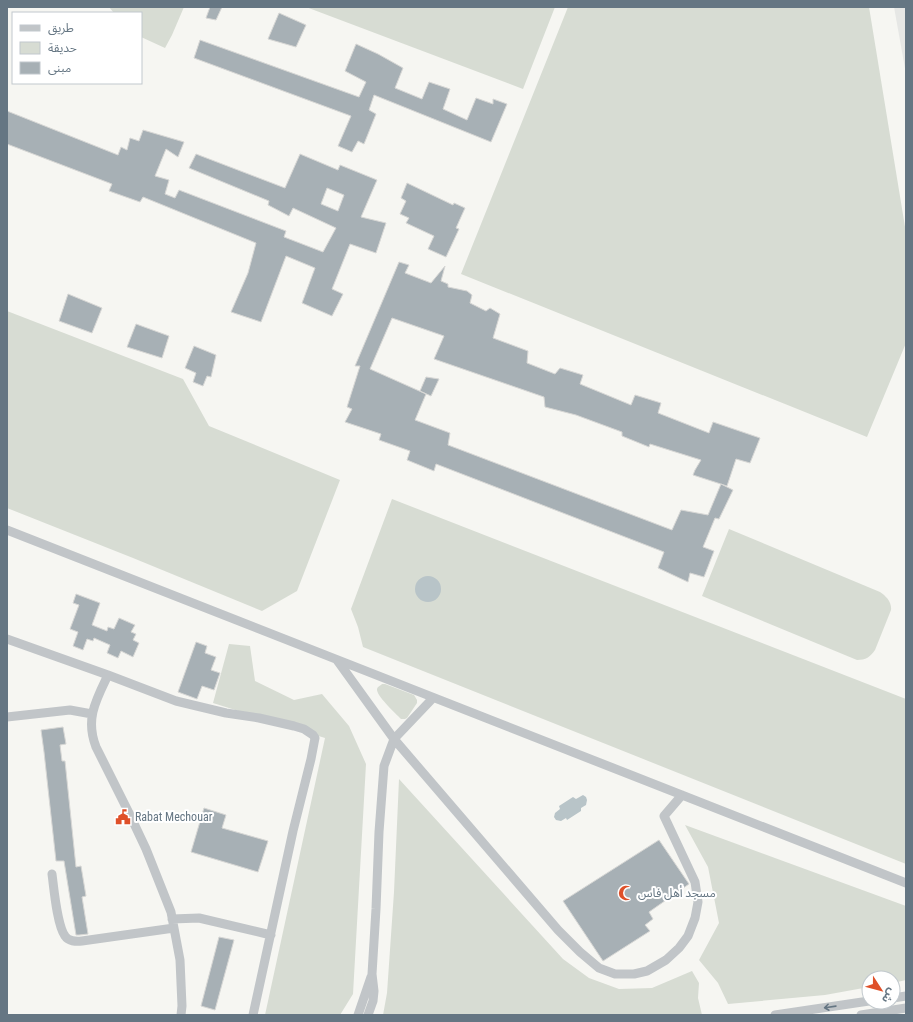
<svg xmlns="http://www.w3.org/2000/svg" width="913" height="1022" font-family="'Roboto Condensed','Noto Sans Arabic',sans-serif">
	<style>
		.built { fill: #e6e7e5 }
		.green { fill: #d7dcd3 }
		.water { fill: #b8c4c8 }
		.building { fill: #a7b0b5; stroke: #d7d7d5; fill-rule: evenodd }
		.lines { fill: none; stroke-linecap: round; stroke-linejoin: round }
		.minor { stroke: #c1c5c8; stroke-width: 9 }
		.oneway { stroke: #657683 }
		.labels { text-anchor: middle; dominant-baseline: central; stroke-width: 4; stroke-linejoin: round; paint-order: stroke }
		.poi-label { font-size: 12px; fill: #657683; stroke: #fff; text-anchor: start }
	</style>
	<rect width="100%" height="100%" fill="#f6f6f2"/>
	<path class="built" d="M 894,7 L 906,7 L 906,74 Z"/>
	<path class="green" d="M 109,7 L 184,7 L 172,35 L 165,48 L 141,37 L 141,13 L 114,13 Z
		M 306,7 L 555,7 L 523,89 Z
		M 568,7 L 869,7 L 906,233 L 906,343 L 867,437 L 461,274 Z
		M 7,311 L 183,379 L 209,426 L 340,480 L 297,591 L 262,611 L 133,558 L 7,508 Z
		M 392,499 L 906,699 L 906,864 L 363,647 L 358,627 L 351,609 Z
		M 729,529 L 880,592 C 886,596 892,602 891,610 L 875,650 C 870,657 866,660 857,660 L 702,596 Z
		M 229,644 L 250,646 L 255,681 L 294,700 L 322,694 L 349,726 L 366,764 L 353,994 L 340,1015 L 265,1015 L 325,738 L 213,703 Z
		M 382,684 L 385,684 L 414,695 L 417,700 L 417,703 L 407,718 L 405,719 L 401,719 L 398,716 C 393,711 376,695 377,689 C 378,686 380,686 382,684 Z
		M 399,779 L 563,959 L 589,978 L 619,989 L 652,988 L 692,971 L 699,983 L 698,998 L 702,1015 L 383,1015 L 387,993 L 394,892 Z
		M 685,825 L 906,906 L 906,980 L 893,983 L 893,978 L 869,978 L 869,987 L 825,995 L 728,1004 L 718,983 L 699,960 L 719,923 L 708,867 Z"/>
	<path class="water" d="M415 589a13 13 0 1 1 26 0a13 13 0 1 1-26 0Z
		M 583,795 L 586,797 L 587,800 L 586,805 L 581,808 L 581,811 L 567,820 L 566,818 L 561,821 L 556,820 L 554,817 L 555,813 L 560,809 L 559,806 L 573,797 L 576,799 Z"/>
	<path class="building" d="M 210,7 L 222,7 L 216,20 L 206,18 Z
		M 279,13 L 306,25 L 296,47 L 268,39 Z
		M 200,40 L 359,97 L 366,82 L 345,71 L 356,44 L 378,54 L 403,68 L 395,88 L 422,99 L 429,82 L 450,89 L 443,109 L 467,120 L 476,98 L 493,104 L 493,99 L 507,104 L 491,142 L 374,95 L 369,110 L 376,114 L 364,144 L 358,141 L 352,152 L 338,146 L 351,116 L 194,58 Z
		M 7,111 L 118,155 L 121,147 L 127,150 L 130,138 L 139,141 L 143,130 L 184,142 L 178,157 L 166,149 L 155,176 L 169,180 L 165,194 L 175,198 L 179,190 L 286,231 L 284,237 L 323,252 L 336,228 L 293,208 L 289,216 L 268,205 L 269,201 L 189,168 L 196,154 L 285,188 L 300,154 L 338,170 L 340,165 L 377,180 L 361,217 L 386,223 L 376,253 L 350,244 L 332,289 L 343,294 L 332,316 L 302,303 L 315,268 L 286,256 L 261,322 L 231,312 L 248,273 L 256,243 L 143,197 L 140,202 L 109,191 L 112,184 L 7,144 ZM 327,188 L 344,195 L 338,211 L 321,204 Z
		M 407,183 L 453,205 L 454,203 L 465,208 L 456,228 L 459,229 L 446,257 L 428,249 L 434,236 L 406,223 L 409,218 L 400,214 L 406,201 L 401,198 Z
		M 399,262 L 409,265 L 405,273 L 431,283 L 445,266 L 441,281 L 448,284 L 448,287 L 467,291 L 472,295 L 470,303 L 486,311 L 490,308 L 500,314 L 493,338 L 528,351 L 527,363 L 555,374 L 560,368 L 583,375 L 580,384 L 631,405 L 635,395 L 661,403 L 658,413 L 709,433 L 713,422 L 760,438 L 750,463 L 736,459 L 727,486 L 693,475 L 695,470 L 701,460 L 650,444 L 649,447 L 622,436 L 622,432 L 576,415 L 545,407 L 544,397 L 434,359 L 444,336 L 392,318 L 370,369 L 426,394 L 415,420 L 450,433 L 448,445 L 672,530 L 681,510 L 708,515 L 721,484 L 733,490 L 719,519 L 715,518 L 703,547 L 714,551 L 704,577 L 690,573 L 688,582 L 658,568 L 664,552 L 436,464 L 434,471 L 407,460 L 410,451 L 379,440 L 381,434 L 345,422 L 352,409 L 347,407 L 360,366 L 355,366 Z
		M 68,294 L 102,308 L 92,333 L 59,321 Z
		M 136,324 L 169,336 L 162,358 L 127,347 Z
		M 194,346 L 216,355 L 211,377 L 207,376 L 203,386 L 193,382 L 196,373 L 185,368 Z
		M 426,377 L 439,379 L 431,396 L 420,391 Z
		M 76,594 L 100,603 L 92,625 L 107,631 L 108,627 L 114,629 L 119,618 L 135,625 L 131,632 L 136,634 L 133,640 L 139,643 L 133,657 L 121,651 L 118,658 L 107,653 L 110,645 L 94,638 L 93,641 L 87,639 L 83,650 L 73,646 L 78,632 L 70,629 L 79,605 L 73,603 Z
		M 196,642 L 207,646 L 205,653 L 216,657 L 211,670 L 220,673 L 214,690 L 202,686 L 197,699 L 178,692 Z
		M 63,727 L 66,744 L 60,745 L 62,761 L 65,761 L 76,867 L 81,866 L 86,896 L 82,897 L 88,934 L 79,935 L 76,935 L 64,861 L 56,861 L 44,752 L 41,730 Z
		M 204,808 L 226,815 L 222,828 L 268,841 L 258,872 L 191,852 Z
		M 659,840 L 689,884 L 649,912 L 653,919 L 645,925 L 650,931 L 603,961 L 563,901 Z
		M 219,937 L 234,940 L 215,1010 L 201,1006 Z"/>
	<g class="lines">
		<path class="minor" d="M 7,530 L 906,883
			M 7,639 L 108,675 L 176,701 L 226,713 L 259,718 L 294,726 L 304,729 L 313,735 L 315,738 L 311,759 L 293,831 L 253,1015
			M 337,660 L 394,739 L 558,930 L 580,952 L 599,968 L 615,974 L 634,974 L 647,971 L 666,960 L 679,948 L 688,936 L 695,918 L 698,902 L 695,882 L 664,816 L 682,795
			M 108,675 C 96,700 85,719 96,747 L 129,813 L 146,849 L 171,912 L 180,960 L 182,1006 L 181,1015
			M 7,717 L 70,710 L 92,714
			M 52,874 C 54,889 57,925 65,936 C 68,941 76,942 82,941 L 174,928
			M 172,919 L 199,918 L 271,935
			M 893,998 L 906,996
			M 358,1015 L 371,977
			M 368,1015 L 373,1001 L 374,991 L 372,974 L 376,909 L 379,832 L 384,766 L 394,739 L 433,698
			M 775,1015 L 869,1001
			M 861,1015 L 906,1008"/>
	</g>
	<defs><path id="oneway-shaft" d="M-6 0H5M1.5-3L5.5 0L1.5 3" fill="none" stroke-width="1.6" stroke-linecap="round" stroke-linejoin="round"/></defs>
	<use class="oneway" href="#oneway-shaft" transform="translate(830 1007) rotate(172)"/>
	<defs>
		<g id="civic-bare" transform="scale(1.2)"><path d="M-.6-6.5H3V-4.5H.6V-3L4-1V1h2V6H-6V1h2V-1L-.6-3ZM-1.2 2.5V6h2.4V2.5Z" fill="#df5029" stroke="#fff" stroke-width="2.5" paint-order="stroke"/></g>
		<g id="mosque-bare" transform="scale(1.2)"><path d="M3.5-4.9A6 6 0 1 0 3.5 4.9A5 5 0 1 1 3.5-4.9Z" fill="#df5029" stroke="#fff" stroke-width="2.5" paint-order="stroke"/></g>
	</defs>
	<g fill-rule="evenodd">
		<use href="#civic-bare" x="123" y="817"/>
		<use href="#mosque-bare" x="626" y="893"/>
	</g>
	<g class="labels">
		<g class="poi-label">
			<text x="135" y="817">Rabat Mechouar</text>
			<text x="638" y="893">مسجد أهل فاس</text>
		</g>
	</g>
	<rect width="913" height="1022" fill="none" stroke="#657683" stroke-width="16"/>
	<rect x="12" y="12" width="130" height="72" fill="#ffffff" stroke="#c1c8cd"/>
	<rect x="20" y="25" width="20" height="6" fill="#c1c5c8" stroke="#c1c8cd"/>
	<text x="48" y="32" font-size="12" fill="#657683">طريق</text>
	<rect x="20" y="42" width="20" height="12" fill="#d7dcd3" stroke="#c1c8cd"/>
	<text x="48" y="52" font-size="12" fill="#657683">حديقة</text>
	<rect x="20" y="62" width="20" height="12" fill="#a7b0b5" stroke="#c1c8cd"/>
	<text x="48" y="72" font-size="12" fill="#657683">مبنى</text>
	<g transform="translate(881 990) rotate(126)"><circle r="19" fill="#ffffff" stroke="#c1c8cd"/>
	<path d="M0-3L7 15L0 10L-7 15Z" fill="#df5029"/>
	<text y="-6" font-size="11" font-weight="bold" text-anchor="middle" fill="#657683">ش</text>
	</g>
</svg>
